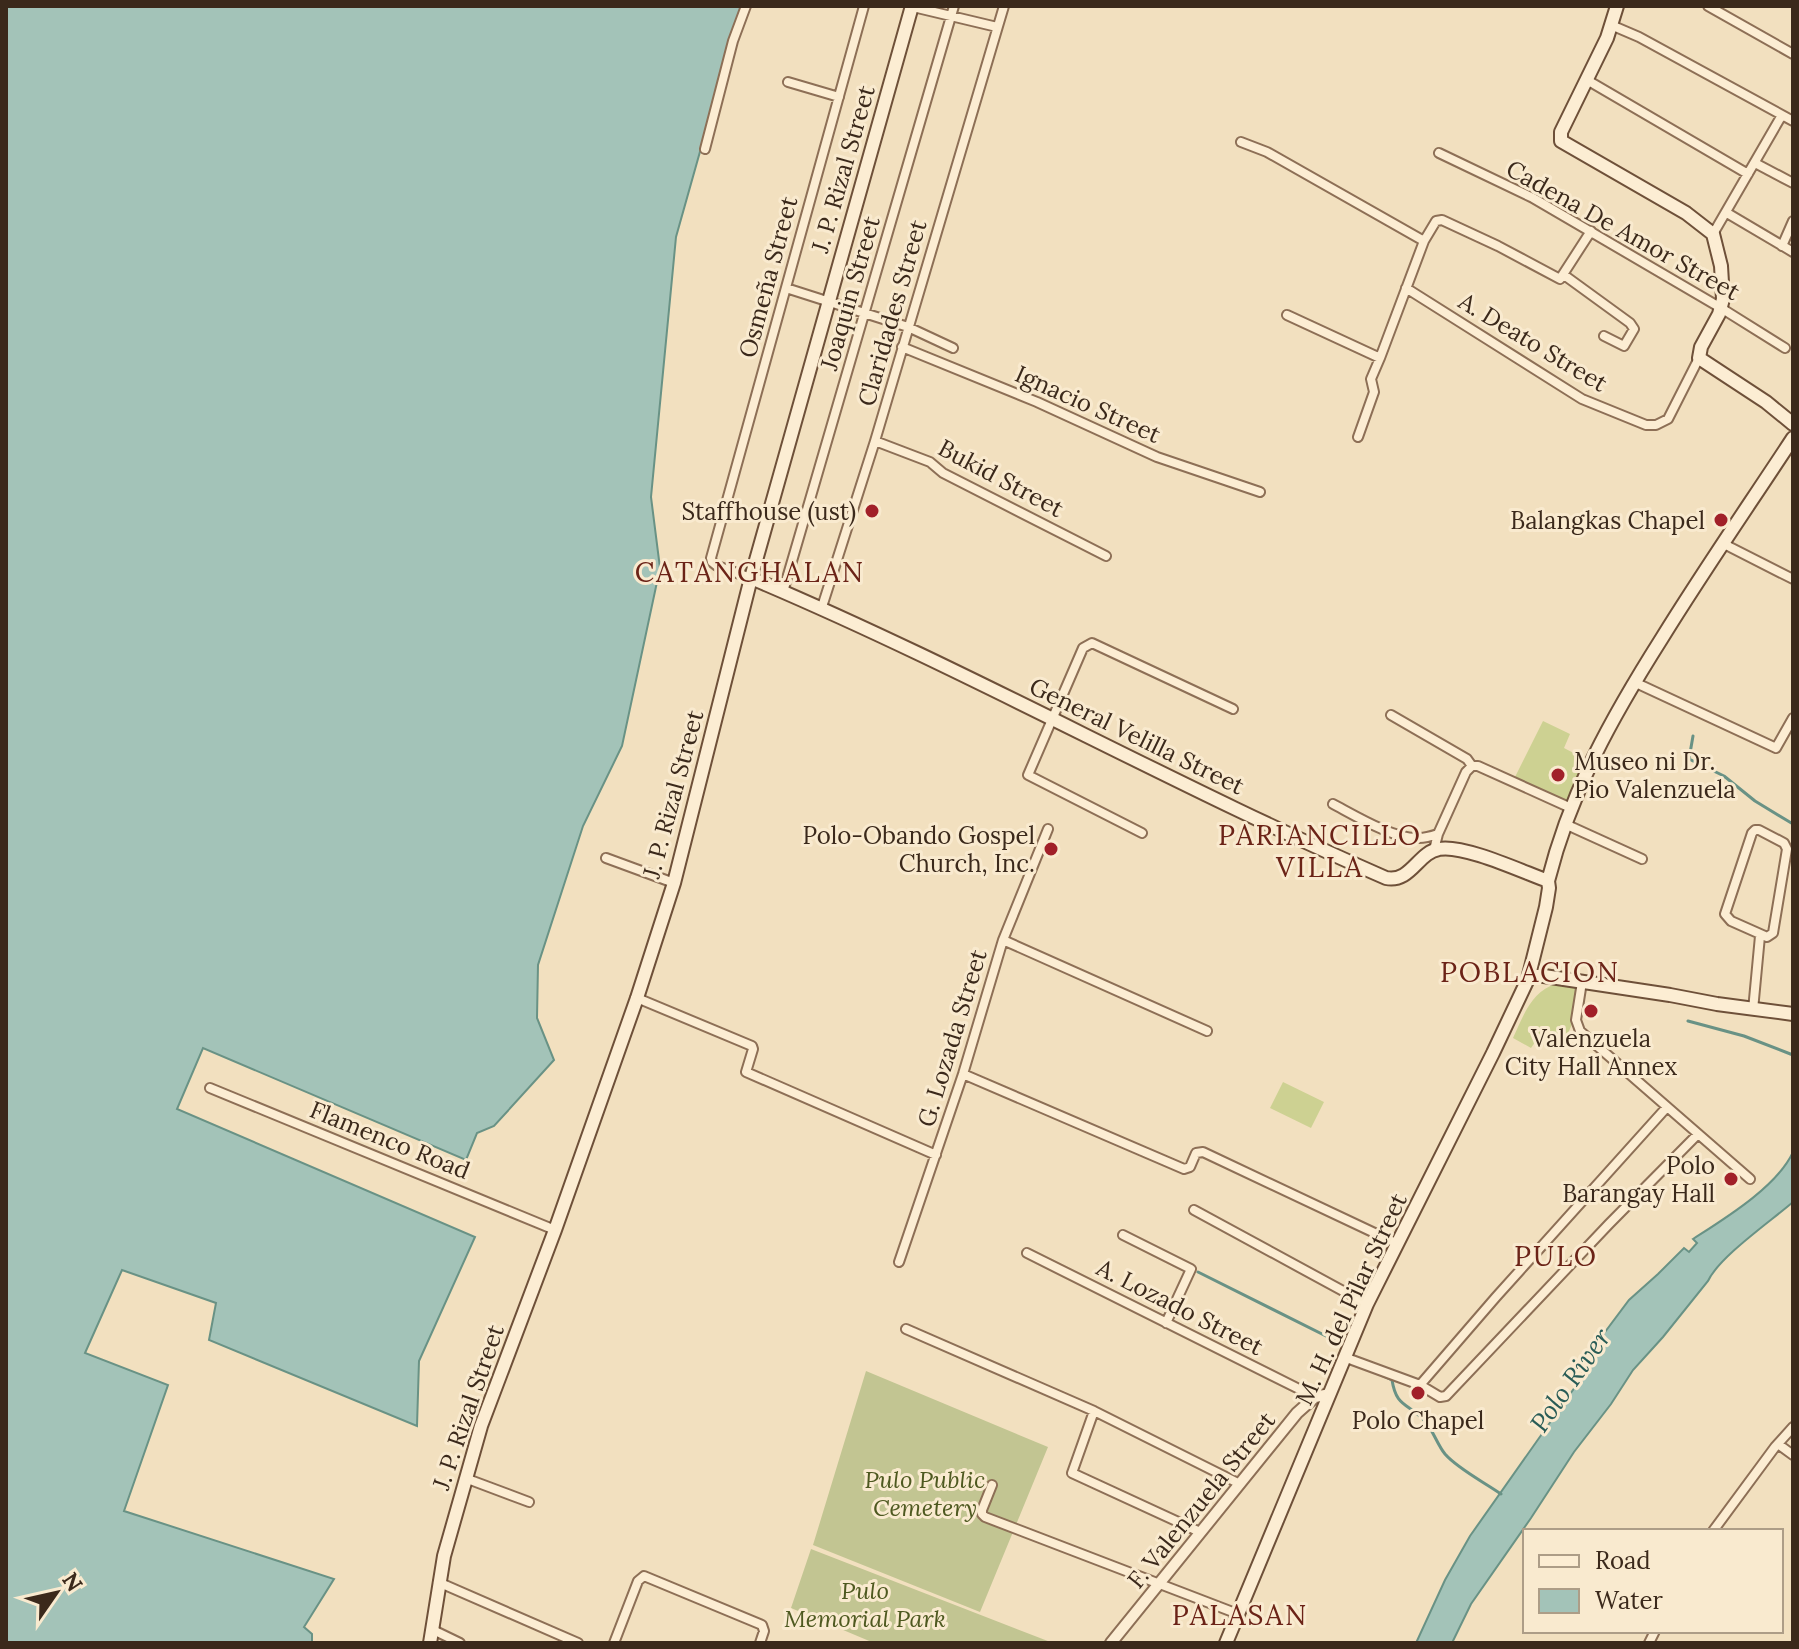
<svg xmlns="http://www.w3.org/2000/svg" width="1799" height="1649" font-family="Lora,serif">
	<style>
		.green { fill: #cdd192 }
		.cemetery { fill: #c2c592 }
		.water { fill: #a3c3b8; stroke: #699285; stroke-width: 2 }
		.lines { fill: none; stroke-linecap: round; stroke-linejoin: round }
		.stream { stroke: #699285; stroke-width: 3 }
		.minor-casing { stroke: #8d6f56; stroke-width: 12 }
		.tertiary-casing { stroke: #8d6f56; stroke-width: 14 }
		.secondary-casing { stroke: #6e5039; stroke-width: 16 }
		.minor { stroke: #fcedd3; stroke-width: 8 }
		.tertiary { stroke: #fcedd3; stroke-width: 10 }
		.secondary { stroke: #fcedd3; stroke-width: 12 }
		.poi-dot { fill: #a12029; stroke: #f9eacf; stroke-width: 3 }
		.labels { text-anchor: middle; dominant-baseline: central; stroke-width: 6; stroke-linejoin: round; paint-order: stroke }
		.street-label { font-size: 24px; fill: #3b291b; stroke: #f9eacf }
		.poi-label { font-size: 24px; fill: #3b291b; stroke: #f9eacf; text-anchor: end }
		.park-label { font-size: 24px; font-style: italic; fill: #4e5920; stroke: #f9eacf }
		.water-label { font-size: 26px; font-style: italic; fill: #295c56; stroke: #f9eacf }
		.quarter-label { font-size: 28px; letter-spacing: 2px; fill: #6b2317; stroke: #f9eacf }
	</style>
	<rect width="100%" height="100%" fill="#f2e0bf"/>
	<path class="green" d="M 1543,721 L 1570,734 L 1564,748 L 1587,760 L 1568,801 L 1515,777 Z
		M 1556,984 L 1577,988 L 1573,1022 L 1565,1040 L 1545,1028 L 1531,1048 L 1513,1038 C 1523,1017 1531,991 1556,984 Z
		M 1283,1082 L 1324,1102 L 1311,1128 L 1270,1108 Z"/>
	<path class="cemetery" d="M 866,1371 L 1048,1447 L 980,1612 L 813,1545 Z
		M 811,1549 L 1053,1643 L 874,1643 L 791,1608 Z"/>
	<path class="water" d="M 6,6 L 741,6 L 676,237 L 651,497 L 660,568 L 622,746 L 583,826 L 538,965 L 537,1018 L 554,1060 L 494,1126 L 477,1133 L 466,1160 L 203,1048 L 177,1109 L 475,1237 L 419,1361 L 417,1426 L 209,1340 L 216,1303 L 122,1270 L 85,1353 L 168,1385 L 124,1511 L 334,1579 L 304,1627 L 312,1634 L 312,1643 L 6,1643 Z
		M 1793,1152 L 1793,1202 C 1771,1221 1719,1257 1708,1281 L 1663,1337 L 1633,1370 L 1611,1404 L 1574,1452 L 1531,1518 L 1471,1604 L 1452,1643 L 1416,1643 L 1445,1580 L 1470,1536 L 1575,1387 L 1602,1336 L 1629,1300 L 1658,1274 L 1684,1248 L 1689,1252 L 1697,1243 L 1693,1239 C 1724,1219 1777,1187 1793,1152 Z"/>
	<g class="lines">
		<path class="stream" d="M 1693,736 L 1689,759 L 1724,776 L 1755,801 L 1793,824
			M 1688,1021 L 1744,1036 L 1793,1055
			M 1198,1272 L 1342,1344
			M 1372,1371 L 1392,1380 C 1396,1405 1405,1403 1421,1417 C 1432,1426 1436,1443 1445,1454 C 1458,1469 1484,1482 1501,1494"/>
		<g class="minor-casing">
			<path id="minor" d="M 909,6 L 997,27
				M 1708,6 L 1793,54
				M 1611,25 L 1639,37 L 1793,121
				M 1587,80 L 1748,174
				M 788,82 L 839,97
				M 1241,142 L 1267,152 L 1424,241
				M 705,149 L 733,41 L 746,6
				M 1439,153 L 1533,198 L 1721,308 L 1785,348
				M 1755,163 L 1793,183
				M 1727,213 L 1793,252
				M 1713,234 L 1782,115
				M 1782,246 L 1793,221
				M 1564,275 L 1630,323 L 1634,329 L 1624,346 L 1604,336
				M 786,288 L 908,327 L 953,348
				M 1406,288 L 1582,399 L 1646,425 L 1656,425 L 1668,419 L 1699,358
				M 1287,315 L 1380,358
				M 902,347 L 1037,402 L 1157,457 L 1260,492
				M 1358,437 L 1374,392 L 1371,379 L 1380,358 L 1424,241 L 1436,221 L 1442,220 L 1498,246 L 1560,279 L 1591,231
				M 875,441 L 930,462 L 943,473 L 1106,556
				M 1722,543 L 1793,579
				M 751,578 L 717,566 L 712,562 L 711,558 L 864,6
				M 783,592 L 954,6
				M 821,610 L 875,441 L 1004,6
				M 1634,682 L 1776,748 L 1793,718
				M 1391,715 L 1467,759 L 1472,766
				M 1472,766 L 1478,766 L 1571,808
				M 1333,804 C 1354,815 1395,840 1419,838 C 1425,838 1432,836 1438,834
				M 1565,824 L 1642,859
				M 1755,830 L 1759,830 L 1784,843 L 1787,849 L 1773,933 L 1767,937 L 1731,921 L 1725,914 L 1752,833 Z
				M 1142,833 L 1028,775 L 1083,648 L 1092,643 L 1233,709
				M 1434,850 L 1438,834 L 1466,772 L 1472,766
				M 606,858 L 674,883
				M 1003,940 L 1207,1031
				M 1582,982 L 1576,1020 L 1580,1031 L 1750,1179
				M 637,998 L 752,1046 L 753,1049 L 746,1072 L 936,1155
				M 1753,1010 L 1760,936
				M 963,1074 L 1184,1169 L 1190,1167 L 1196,1153 L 1203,1152 L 1398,1244
				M 210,1088 L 555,1230
				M 1194,1210 L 1367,1304
				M 1123,1235 L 1191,1269 L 1166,1323
				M 1027,1253 L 1315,1397
				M 899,1262 L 963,1074 L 1003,940 L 1048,829
				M 906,1329 L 1094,1411 L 1240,1484
				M 1344,1357 L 1420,1385 L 1440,1397 L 1446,1396 L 1609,1224 L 1698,1134
				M 1420,1385 L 1496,1297 L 1667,1107
				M 1094,1411 L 1072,1473 L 1200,1532
				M 1778,1444 L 1793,1455
				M 465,1478 L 529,1502
				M 992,1485 L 982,1510 L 982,1514 L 985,1517 L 1238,1614
				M 1713,1531 L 1775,1447 L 1793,1427
				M 438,1582 L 578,1643
				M 431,1629 L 460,1643
				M 614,1643 L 638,1581 L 644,1576 L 762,1625 L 764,1631 L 760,1643
				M 1649,1643 L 1655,1631"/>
		</g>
		<g class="tertiary-casing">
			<path id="tertiary" d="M 1111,1643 L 1297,1413 L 1315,1397 L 1330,1394"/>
		</g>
		<g class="secondary-casing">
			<path id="secondary" d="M 1617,6 L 1607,38 L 1561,132 L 1561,141 L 1686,213 L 1713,234 L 1721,266 L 1723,299 L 1719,314 L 1701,347 L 1699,358 L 1766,402 L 1793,424
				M 751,578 C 967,669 1172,785 1386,878 C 1411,883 1418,852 1439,849 C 1463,844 1523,872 1548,881
				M 1528,979 L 1533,976 L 1544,976 L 1670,995 L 1717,1004 L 1793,1014
				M 430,1643 L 444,1556 L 481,1426 L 555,1230 L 637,998 L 674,883 L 751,578 L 912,6
				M 1226,1643 L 1367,1304 L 1493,1053 L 1528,979 L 1546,907 L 1549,888 L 1548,881 C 1571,790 1612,717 1662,638 C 1704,570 1749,505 1793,438"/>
		</g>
		<use href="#minor" class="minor"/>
		<use href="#tertiary" class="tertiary"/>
		<use href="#secondary" class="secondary"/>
	</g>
	<g class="poi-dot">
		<circle cx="872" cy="511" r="8"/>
		<circle cx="1721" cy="520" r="8"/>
		<circle cx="1558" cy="775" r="8"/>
		<circle cx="1051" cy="849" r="8"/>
		<circle cx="1591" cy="1011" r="8"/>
		<circle cx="1731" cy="1179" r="8"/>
		<circle cx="1418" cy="1393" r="8"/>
	</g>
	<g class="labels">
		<g class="street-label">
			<text transform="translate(843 169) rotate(-74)">J. P. Rizal Street</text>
			<text transform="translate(1623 230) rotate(29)">Cadena De Amor Street</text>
			<text transform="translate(768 277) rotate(-75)">Osmeña Street</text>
			<text transform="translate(850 293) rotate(-74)">Joaquin Street</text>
			<text transform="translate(892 313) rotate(-74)">Claridades Street</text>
			<text transform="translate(1533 342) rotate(31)">A. Deato Street</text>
			<text transform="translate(1088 404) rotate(24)">Ignacio Street</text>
			<text transform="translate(1001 478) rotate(28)">Bukid Street</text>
			<text transform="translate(1137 736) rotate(26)">General Velilla Street</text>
			<text transform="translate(673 794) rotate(-75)">J. P. Rizal Street</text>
			<text transform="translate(952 1038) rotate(-73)">G. Lozada Street</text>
			<text transform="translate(390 1140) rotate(22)">Flamenco Road</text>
			<text transform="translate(1351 1299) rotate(-65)">M. H. del Pilar Street</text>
			<text transform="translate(1180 1307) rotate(27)">A. Lozado Street</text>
			<text transform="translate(468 1407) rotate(-71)">J. P. Rizal Street</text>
			<text transform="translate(1201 1500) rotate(-51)">F. Valenzuela Street</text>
		</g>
		<g class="poi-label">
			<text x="856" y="511">Staffhouse (ust)</text>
			<text x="1705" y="520">Balangkas Chapel</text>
			<text x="1574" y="761" text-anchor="start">Museo ni Dr.<tspan x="1574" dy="28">Pio Valenzuela</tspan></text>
			<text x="1035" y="835">Polo-Obando Gospel<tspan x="1035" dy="28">Church, Inc.</tspan></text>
			<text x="1591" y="1038" text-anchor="middle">Valenzuela<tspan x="1591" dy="28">City Hall Annex</tspan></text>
			<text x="1715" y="1165">Polo<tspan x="1715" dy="28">Barangay Hall</tspan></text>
			<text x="1418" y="1420" text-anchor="middle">Polo Chapel</text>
		</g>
		<g class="park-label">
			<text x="925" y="1479">Pulo Public<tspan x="925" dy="28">Cemetery</tspan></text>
			<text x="865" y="1590">Pulo<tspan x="865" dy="28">Memorial Park</tspan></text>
		</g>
		<g class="water-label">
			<text transform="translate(1570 1380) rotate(-55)">Polo River</text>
		</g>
		<g class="quarter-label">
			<text x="750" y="572">CATANGHALAN</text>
			<text x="1320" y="835">PARIANCILLO<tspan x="1320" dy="32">VILLA</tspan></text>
			<text x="1530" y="972">POBLACION</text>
			<text x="1556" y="1256">PULO</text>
			<text x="1240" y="1615">PALASAN</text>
		</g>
	</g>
	<rect width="1799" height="1649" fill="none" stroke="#3b291b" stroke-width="16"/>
	<rect x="1523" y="1529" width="260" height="104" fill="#f9eacf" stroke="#ad9d87" stroke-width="2"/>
	<rect x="1539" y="1555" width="40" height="12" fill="#fcedd3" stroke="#ad9d87" stroke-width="2"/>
	<text x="1595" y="1569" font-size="24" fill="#3b291b">Road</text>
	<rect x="1539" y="1589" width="40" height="24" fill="#a3c3b8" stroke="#ad9d87" stroke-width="2"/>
	<text x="1595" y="1609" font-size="24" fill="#3b291b">Water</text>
	<g transform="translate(56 1593) rotate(56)" stroke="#f9eacf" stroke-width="6" paint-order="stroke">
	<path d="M0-6L14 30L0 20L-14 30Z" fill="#3b291b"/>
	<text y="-12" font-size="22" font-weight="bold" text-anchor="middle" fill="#3b291b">N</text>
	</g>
</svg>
